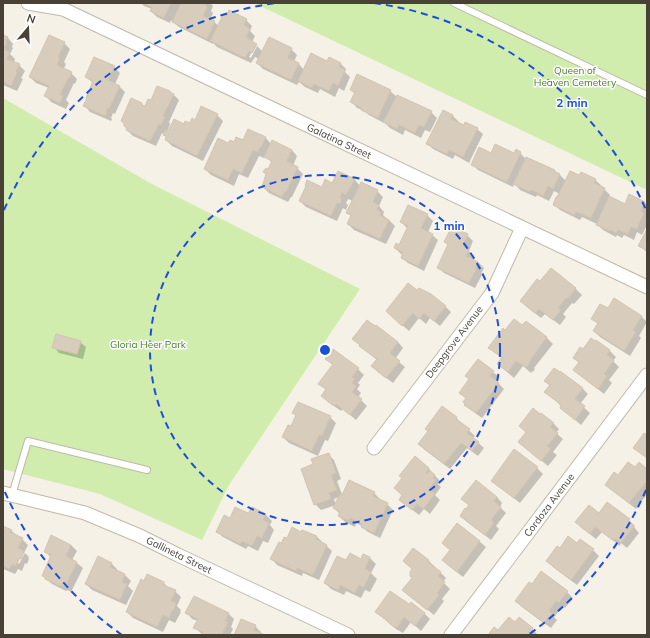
<svg xmlns="http://www.w3.org/2000/svg" width="650" height="638" font-family="Mulish,sans-serif">
	<style>
		.green { fill: #d0edad }
		.shadow { fill: #0003; fill-rule: evenodd }
		.building { fill: #d8cdbc; stroke: #d3c5ae }
		.lines { fill: none; stroke-linecap: round; stroke-linejoin: round }
		.lane-casing { stroke: #c1b9a9; stroke-width: 8 }
		.street-casing { stroke: #c1b9a9; stroke-width: 15 }
		.lane { stroke: #fff; stroke-width: 6 }
		.street { stroke: #fff; stroke-width: 13 }
		.ring { fill: none; stroke: #1d4ed8; stroke-width: 2; stroke-dasharray: 7 5 }
		.labels { text-anchor: middle; dominant-baseline: central; stroke-width: 3; stroke-linejoin: round; paint-order: stroke }
		.park-label { font-size: 10px; fill: #468123; stroke: #fff }
		.street-label { font-size: 10px; fill: #494135; stroke: #fff }
		.centre { fill: #1d4ed8; stroke: #fff; stroke-width: 2 }
		.ring-label { font-size: 12px; text-anchor: middle; font-weight: bold; fill: #1d4ed8; stroke: #fff; stroke-width: 3; stroke-linejoin: round; paint-order: stroke }
	</style>
	<rect width="100%" height="100%" fill="#f5f1e7"/>
	<path class="green" d="M 254,3 L 647,3 L 647,190 Z
		M 3,98 L 150,183 L 360,289 L 229,485 L 202,540 L 100,494 L 3,469 Z"/>
	<path class="shadow" d="M 141,3 L 210,3 L 213,6 L 211,11 L 213,13 L 210,20 L 214,22 L 219,26 L 246,20 L 252,26 L 250,31 L 255,36 L 252,42 L 255,45 L 249,57 L 251,58 L 257,46 L 263,52 L 291,49 L 297,55 L 294,62 L 299,64 L 304,70 L 328,62 L 340,63 L 346,69 L 345,72 L 350,77 L 344,91 L 339,88 L 335,97 L 320,89 L 318,93 L 305,87 L 299,82 L 297,85 L 263,69 L 257,63 L 259,59 L 255,57 L 251,63 L 217,47 L 213,43 L 213,44 L 179,27 L 171,20 L 170,23 L 157,17 L 151,11 L 152,9 L 144,6 Z
		M 3,36 L 8,38 L 13,44 L 12,47 L 13,48 L 10,54 L 15,59 L 14,62 L 19,65 L 25,71 L 21,78 L 23,79 L 17,91 L 3,85 Z
		M 64,43 L 70,49 L 64,62 L 66,64 L 63,70 L 71,73 L 77,79 L 75,84 L 74,83 L 66,100 L 69,103 L 66,109 L 51,102 L 46,96 L 49,88 L 36,83 L 30,77 Z
		M 114,67 L 120,73 L 115,84 L 119,86 L 125,92 L 115,114 L 113,113 L 111,118 L 112,119 L 111,121 L 90,112 L 85,106 L 93,83 L 86,77 Z
		M 351,90 L 390,91 L 397,97 L 431,112 L 437,118 L 430,132 L 425,130 L 421,138 L 405,130 L 403,135 L 390,128 L 384,122 L 384,123 L 369,115 L 363,110 L 357,108 L 352,102 L 355,94 Z
		M 174,95 L 179,100 L 169,122 L 170,124 L 167,132 L 184,126 L 190,124 L 195,121 L 217,115 L 223,121 L 203,161 L 172,146 L 166,140 L 167,137 L 165,134 L 162,133 L 156,146 L 133,136 L 127,130 L 142,104 L 145,108 L 151,101 Z
		M 443,111 L 453,116 L 459,122 L 458,123 L 464,126 L 477,129 L 483,134 L 469,163 L 455,155 L 453,159 L 433,149 L 427,143 Z
		M 265,137 L 271,144 L 292,150 L 297,156 L 293,166 L 297,168 L 303,174 L 292,197 L 291,197 L 288,202 L 269,193 L 263,187 L 272,163 L 265,155 L 264,158 L 259,156 L 248,178 L 239,174 L 234,186 L 211,175 L 205,169 L 229,144 Z
		M 520,153 L 526,159 L 560,175 L 566,181 L 579,177 L 595,180 L 601,185 L 600,187 L 604,189 L 610,195 L 609,197 L 625,205 L 630,196 L 645,203 L 647,205 L 647,225 L 642,235 L 637,232 L 634,240 L 624,235 L 622,238 L 617,235 L 616,237 L 603,230 L 597,224 L 582,217 L 580,220 L 560,210 L 554,204 L 560,194 L 554,191 L 549,201 L 537,195 L 536,197 L 520,190 L 514,183 L 513,187 L 478,170 L 472,164 L 491,154 L 515,154 Z
		M 338,172 L 355,180 L 360,186 L 377,191 L 383,197 L 379,206 L 384,212 L 383,215 L 386,218 L 386,219 L 389,220 L 395,226 L 386,244 L 354,230 L 348,224 L 352,217 L 348,213 L 353,201 L 348,199 L 346,203 L 348,205 L 346,210 L 343,208 L 337,221 L 306,207 L 300,201 L 322,188 L 333,184 Z
		M 427,215 L 433,221 L 428,232 L 432,235 L 438,240 L 424,271 L 408,263 L 402,258 L 403,255 L 401,254 L 395,248 L 400,246 L 408,229 L 401,222 Z
		M 647,231 L 647,252 L 639,246 Z
		M 467,235 L 473,241 L 469,251 L 474,257 L 473,260 L 478,262 L 484,268 L 481,274 L 482,275 L 475,288 L 444,273 L 438,267 L 448,245 L 445,242 Z
		M 551,269 L 576,289 L 582,295 L 574,304 L 572,303 L 563,314 L 566,317 L 560,325 L 545,314 L 541,318 L 527,307 L 541,283 Z
		M 417,292 L 445,306 L 451,312 L 440,326 L 430,318 L 426,324 L 419,318 L 409,331 L 393,317 Z
		M 608,310 L 642,317 L 647,322 L 639,336 L 641,338 L 630,356 L 600,337 L 594,331 L 598,324 L 592,318 Z
		M 526,322 L 547,338 L 553,344 L 534,368 L 535,369 L 533,372 L 532,371 L 531,373 L 523,366 L 514,378 L 498,364 L 502,358 L 495,353 L 489,347 L 505,331 L 522,326 Z
		M 597,341 L 610,351 L 616,357 L 613,361 L 619,367 L 609,380 L 612,383 L 604,394 L 581,376 L 575,370 L 580,363 L 574,358 Z
		M 80,342 L 86,347 L 83,359 L 59,353 L 54,347 Z
		M 398,342 L 403,348 L 395,359 L 405,367 L 393,383 L 378,372 L 372,366 L 377,360 L 360,346 Z
		M 326,359 L 358,369 L 364,375 L 358,383 L 360,385 L 357,389 L 361,393 L 358,397 L 367,406 L 356,420 L 343,409 L 341,411 L 328,402 L 322,396 L 327,390 L 320,384 L 333,365 Z
		M 493,372 L 499,377 L 496,381 L 504,389 L 482,418 L 471,410 L 466,404 L 467,399 L 460,392 Z
		M 545,381 L 582,388 L 588,394 L 580,404 L 590,413 L 581,425 L 561,408 L 562,406 L 551,397 L 550,386 Z
		M 330,417 L 336,423 L 328,441 L 325,440 L 318,456 L 289,443 L 283,437 L 291,428 Z
		M 456,418 L 475,436 L 473,438 L 484,448 L 478,456 L 467,448 L 450,469 L 425,450 L 419,444 Z
		M 553,423 L 559,429 L 556,433 L 563,439 L 553,452 L 557,455 L 548,466 L 519,442 L 527,432 Z
		M 328,454 L 334,460 L 341,479 L 337,481 L 343,497 L 374,493 L 380,499 L 380,500 L 387,504 L 393,510 L 380,538 L 368,532 L 362,527 L 362,526 L 356,523 L 355,527 L 345,522 L 339,516 L 340,514 L 334,508 L 336,505 L 321,510 L 315,504 L 314,465 ZM 339,497 L 336,505 L 334,499 Z
		M 415,457 L 429,469 L 440,481 L 438,484 L 441,487 L 435,495 L 440,500 L 430,514 L 424,509 L 419,515 L 406,505 L 400,500 L 403,496 L 403,478 Z
		M 537,468 L 543,474 L 520,503 L 498,486 L 493,481 Z
		M 635,469 L 647,470 L 647,494 L 636,509 L 612,490 L 606,485 L 618,477 Z
		M 497,497 L 502,503 L 500,507 L 506,513 L 496,526 L 499,529 L 491,540 L 467,522 L 461,516 L 469,505 L 463,499 Z
		M 607,503 L 629,520 L 635,526 L 634,527 L 639,533 L 627,548 L 621,543 L 620,546 L 602,532 L 596,539 L 582,528 L 576,522 L 599,514 Z
		M 252,508 L 266,515 L 272,521 L 270,525 L 274,530 L 268,543 L 263,541 L 258,551 L 248,546 L 246,549 L 223,537 L 217,532 L 230,519 L 249,515 Z
		M 457,524 L 480,542 L 486,547 L 463,577 L 449,566 L 443,560 L 450,550 L 443,543 Z
		M 3,527 L 11,530 L 17,536 L 22,539 L 28,545 L 24,553 L 23,551 L 18,563 L 19,564 L 25,553 L 29,557 L 28,558 L 29,559 L 27,564 L 25,563 L 22,571 L 18,569 L 15,574 L 3,569 Z
		M 302,533 L 317,537 L 332,551 L 319,580 L 303,573 L 302,576 L 277,565 L 272,559 L 282,544 L 285,538 L 287,539 Z
		M 577,544 L 593,550 L 599,556 L 577,585 L 553,567 L 548,561 L 560,549 Z
		M 71,545 L 77,551 L 72,560 L 77,563 L 83,568 L 71,592 L 67,590 L 66,591 L 52,584 L 43,576 L 51,558 L 45,551 Z
		M 414,549 L 429,561 L 446,578 L 443,582 L 450,589 L 442,599 L 444,601 L 434,615 L 410,596 L 404,590 L 413,578 Z
		M 363,555 L 370,558 L 376,564 L 371,573 L 377,579 L 370,592 L 365,590 L 361,598 L 346,591 L 344,595 L 331,589 L 325,583 L 347,562 L 361,560 Z
		M 111,563 L 117,569 L 117,571 L 125,575 L 131,581 L 128,586 L 133,591 L 126,605 L 92,590 L 86,584 Z
		M 164,583 L 169,589 L 175,591 L 181,597 L 177,606 L 181,610 L 180,611 L 181,612 L 175,623 L 169,620 L 163,632 L 133,618 L 127,612 Z
		M 532,586 L 567,592 L 573,598 L 565,608 L 563,606 L 554,617 L 557,620 L 551,628 L 522,607 L 516,601 Z
		M 376,612 L 424,613 L 430,619 L 421,631 L 411,622 L 403,633 L 396,629 Z
		M 187,613 L 229,614 L 234,619 L 231,627 L 233,629 L 230,635 L 203,635 L 195,628 L 198,621 L 192,619 Z
		M 519,619 L 532,629 L 538,635 L 489,635 L 515,623 Z
		M 255,626 L 261,632 L 260,634 L 262,635 L 235,635 Z"/>
	<path class="building" d="M 143,3 L 171,3 L 164,18 L 150,11 L 152,7 Z
		M 181,3 L 206,3 L 205,5 L 207,7 L 203,16 L 215,21 L 207,39 L 172,22 Z
		M 229,10 L 247,19 L 244,25 L 250,29 L 246,37 L 253,41 L 253,42 L 257,44 L 252,53 L 249,51 L 245,58 L 210,41 L 223,15 L 226,16 Z
		M 3,35 L 8,37 L 6,41 L 7,42 L 4,48 L 5,49 L 5,50 L 10,52 L 7,59 L 10,61 L 10,60 L 20,64 L 16,72 L 17,72 L 11,86 L 3,82 Z
		M 49,35 L 65,42 L 58,57 L 60,58 L 57,65 L 72,72 L 69,79 L 68,78 L 60,95 L 63,96 L 60,103 L 44,96 L 49,86 L 29,77 Z
		M 269,37 L 292,48 L 288,58 L 299,63 L 291,80 L 256,63 Z
		M 311,53 L 327,61 L 329,57 L 341,63 L 339,67 L 345,70 L 338,86 L 333,83 L 329,91 L 314,84 L 312,88 L 298,81 Z
		M 94,57 L 115,66 L 108,80 L 120,86 L 109,109 L 107,108 L 106,112 L 107,112 L 105,116 L 83,106 L 87,98 L 86,98 L 93,81 L 85,77 Z
		M 357,74 L 391,90 L 378,118 L 361,110 L 362,108 L 350,102 L 355,92 L 350,90 Z
		M 157,86 L 170,91 L 170,92 L 174,94 L 163,116 L 165,117 L 161,125 L 159,124 L 150,141 L 126,130 L 127,128 L 124,126 L 124,123 L 121,121 L 131,98 L 142,103 L 142,105 L 145,106 L 148,99 L 151,100 Z
		M 397,95 L 432,111 L 424,127 L 419,125 L 415,133 L 399,125 L 397,129 L 383,122 Z
		M 201,106 L 218,114 L 197,156 L 165,140 L 166,136 L 163,135 L 165,130 L 168,131 L 174,119 L 184,124 L 185,121 L 190,123 L 192,118 L 195,120 Z
		M 443,110 L 453,115 L 451,119 L 464,125 L 465,122 L 478,128 L 463,157 L 449,150 L 447,154 L 426,144 Z
		M 248,129 L 266,137 L 261,148 L 260,147 L 258,152 L 253,150 L 242,173 L 233,169 L 228,180 L 204,169 L 218,138 L 228,143 L 230,140 L 234,142 L 236,137 L 243,140 Z
		M 272,140 L 292,150 L 287,161 L 298,167 L 286,192 L 285,191 L 282,197 L 262,187 L 266,174 L 263,172 L 266,168 L 268,169 L 272,161 L 264,157 Z
		M 495,144 L 514,153 L 516,149 L 521,152 L 507,182 L 471,165 L 479,147 L 491,153 Z
		M 526,157 L 555,170 L 554,171 L 560,174 L 553,189 L 548,186 L 543,196 L 531,190 L 530,192 L 513,184 Z
		M 338,171 L 355,179 L 346,195 L 342,193 L 340,198 L 342,199 L 340,204 L 337,203 L 331,216 L 299,201 L 306,186 L 305,186 L 307,180 L 322,187 L 325,179 L 332,183 Z
		M 570,171 L 579,175 L 581,172 L 596,179 L 594,183 L 605,188 L 591,218 L 576,212 L 574,215 L 553,205 L 556,197 L 557,197 Z
		M 361,182 L 378,190 L 373,202 L 379,205 L 377,210 L 381,212 L 380,215 L 389,220 L 380,239 L 347,224 L 351,215 L 346,213 Z
		M 629,194 L 645,202 L 641,211 L 644,213 L 637,229 L 631,227 L 628,234 L 618,230 L 616,233 L 611,230 L 610,231 L 596,225 L 609,196 L 625,204 Z
		M 408,205 L 428,214 L 421,228 L 433,234 L 418,266 L 401,258 L 403,252 L 394,248 L 396,243 L 399,245 L 408,226 L 400,222 Z
		M 452,226 L 468,234 L 463,246 L 464,247 L 469,250 L 466,256 L 468,258 L 469,257 L 478,262 L 475,267 L 477,268 L 469,283 L 437,268 L 448,244 L 444,242 Z
		M 647,229 L 647,250 L 638,246 Z
		M 551,268 L 576,288 L 568,299 L 566,298 L 558,308 L 561,310 L 553,320 L 539,309 L 535,313 L 520,301 L 537,279 L 540,281 Z
		M 408,283 L 417,290 L 419,288 L 431,294 L 446,306 L 434,321 L 424,313 L 419,319 L 413,313 L 402,326 L 386,311 Z
		M 614,298 L 642,316 L 633,330 L 636,332 L 624,351 L 593,331 L 598,323 L 591,319 L 600,304 L 608,308 Z
		M 514,319 L 522,325 L 526,321 L 547,337 L 529,362 L 530,363 L 527,367 L 526,366 L 525,367 L 516,361 L 508,372 L 497,364 L 502,357 L 488,348 L 503,328 L 505,330 Z
		M 367,320 L 375,326 L 376,325 L 398,342 L 390,353 L 400,361 L 386,378 L 371,366 L 377,359 L 359,346 L 360,345 L 352,339 Z
		M 56,334 L 81,341 L 77,354 L 52,348 Z
		M 591,338 L 595,341 L 596,340 L 610,350 L 607,355 L 614,360 L 604,374 L 607,376 L 598,389 L 573,370 L 579,362 L 573,358 L 580,347 L 583,349 Z
		M 333,349 L 359,368 L 352,377 L 355,379 L 352,383 L 356,386 L 352,392 L 362,399 L 350,415 L 336,404 L 334,406 L 321,396 L 326,389 L 318,384 L 333,364 L 325,359 Z
		M 478,359 L 494,371 L 490,376 L 499,383 L 476,413 L 464,405 L 465,404 L 463,402 L 466,398 L 459,393 L 469,379 L 465,376 Z
		M 554,368 L 560,372 L 560,371 L 583,388 L 575,399 L 585,406 L 575,420 L 560,408 L 561,406 L 559,404 L 559,403 L 544,392 L 550,385 L 544,381 Z
		M 298,402 L 331,416 L 322,436 L 319,435 L 312,451 L 282,437 L 288,425 L 291,426 L 296,415 L 292,413 Z
		M 442,406 L 457,417 L 456,419 L 470,429 L 467,433 L 479,442 L 472,451 L 461,443 L 444,464 L 418,444 L 428,431 L 425,429 Z
		M 533,408 L 540,414 L 541,413 L 554,423 L 550,427 L 558,433 L 547,446 L 551,449 L 541,461 L 518,442 L 526,432 L 519,426 Z
		M 644,433 L 647,435 L 647,458 L 633,448 Z
		M 514,449 L 538,467 L 514,498 L 491,481 Z
		M 329,453 L 336,473 L 331,475 L 337,490 L 329,493 L 331,499 L 314,505 L 301,469 L 313,464 L 311,459 Z
		M 415,456 L 429,468 L 426,473 L 427,474 L 430,471 L 435,475 L 433,478 L 436,480 L 429,489 L 435,494 L 423,509 L 417,504 L 412,510 L 399,500 L 402,495 L 394,488 L 402,478 L 399,476 Z
		M 628,462 L 635,467 L 639,462 L 647,469 L 647,481 L 629,503 L 605,485 L 614,472 L 618,475 Z
		M 349,480 L 375,492 L 373,496 L 388,503 L 374,533 L 361,527 L 362,524 L 350,518 L 349,521 L 338,516 L 340,512 L 333,508 L 340,494 L 342,495 Z
		M 476,480 L 497,497 L 494,501 L 501,507 L 491,520 L 494,523 L 485,535 L 460,516 L 465,508 L 466,509 L 469,505 L 461,499 Z
		M 607,502 L 630,519 L 628,521 L 634,526 L 621,543 L 615,538 L 614,541 L 595,527 L 590,534 L 575,522 L 589,505 L 599,513 Z
		M 235,507 L 248,513 L 252,507 L 266,514 L 263,520 L 269,523 L 262,538 L 257,536 L 252,546 L 242,541 L 240,544 L 216,532 L 224,515 L 230,518 Z
		M 457,523 L 480,541 L 457,572 L 442,560 L 450,550 L 442,543 Z
		M 3,526 L 12,530 L 10,532 L 23,538 L 18,548 L 23,550 L 22,552 L 24,552 L 21,559 L 19,558 L 16,566 L 12,564 L 9,569 L 3,566 Z
		M 292,527 L 301,532 L 302,530 L 317,536 L 316,539 L 327,545 L 313,575 L 297,568 L 296,571 L 270,559 L 279,542 L 284,544 L 282,542 L 284,537 L 287,538 Z
		M 51,535 L 71,545 L 66,556 L 77,562 L 65,587 L 60,585 L 60,586 L 45,579 L 45,577 L 42,576 L 51,555 L 44,552 Z
		M 568,536 L 577,543 L 580,539 L 594,549 L 571,580 L 546,561 L 557,546 L 560,548 Z
		M 413,548 L 429,560 L 428,562 L 441,572 L 438,576 L 445,582 L 437,593 L 439,595 L 427,610 L 402,590 L 412,578 L 410,576 L 410,572 L 412,569 L 403,561 Z
		M 350,553 L 361,559 L 363,554 L 370,557 L 365,569 L 371,572 L 364,587 L 359,585 L 355,593 L 340,585 L 338,590 L 324,583 L 337,556 L 346,560 Z
		M 98,556 L 112,563 L 110,567 L 125,574 L 122,582 L 127,584 L 120,600 L 85,584 Z
		M 541,571 L 568,591 L 559,603 L 556,601 L 549,611 L 552,613 L 544,623 L 515,601 L 529,582 L 532,584 Z
		M 147,574 L 164,582 L 163,585 L 176,590 L 171,601 L 176,603 L 175,605 L 176,605 L 173,611 L 172,610 L 169,618 L 163,615 L 157,627 L 126,612 L 141,579 L 144,581 Z
		M 390,591 L 409,604 L 411,602 L 425,613 L 415,626 L 404,617 L 397,628 L 395,626 L 394,627 L 389,623 L 388,622 L 388,621 L 375,612 Z
		M 194,596 L 229,613 L 225,621 L 228,622 L 222,635 L 202,635 L 203,632 L 193,628 L 198,619 L 185,613 Z
		M 509,617 L 515,622 L 519,617 L 533,628 L 528,635 L 488,635 L 494,627 L 498,630 Z
		M 241,619 L 256,625 L 254,630 L 265,635 L 234,635 Z"/>
	<g class="lines">
		<g class="lane-casing">
			<path id="lane" d="M 454,3 L 647,95
				M 12,495 L 28,441 L 147,470"/>
		</g>
		<g class="street-casing">
			<path id="street" d="M 28,3 L 63,9 L 647,287
				M 374,448 L 492,293 L 522,228
				M 3,493 L 85,513 L 140,536 L 178,555 L 348,635
				M 451,635 L 647,375"/>
		</g>
		<use href="#lane" class="lane"/>
		<use href="#street" class="street"/>
	</g>
	<g class="ring">
		<circle cx="325" cy="350" r="175"/>
		<path d="M646 490A350 350 0 0 1 528 635M122 635A350 350 0 0 1 4 490M4 210A350 350 0 0 1 276 3M374 3A350 350 0 0 1 646 210"/>
	</g>
	<g class="labels">
		<g class="park-label">
			<text x="575" y="70">Queen of<tspan x="575" dy="12">Heaven Cemetery</tspan></text>
			<text x="148" y="344">Gloria Heer Park</text>
		</g>
		<g class="street-label">
			<text transform="translate(339 141) rotate(25)">Galatina Street</text>
			<text transform="translate(454 342) rotate(-53)">Deepgrove Avenue</text>
			<text transform="translate(549 505) rotate(-53)">Cordoza Avenue</text>
			<text transform="translate(179 555) rotate(26)">Gallineta Street</text>
		</g>
	</g>
	<circle cx="325" cy="350" r="6" class="centre"/>
	<g class="ring-label">
		<text x="572" y="107">2 min</text>
		<text x="449" y="230">1 min</text>
	</g>
	<rect width="650" height="638" fill="none" stroke="#494135" stroke-width="8"/>
	<g transform="translate(28 28) rotate(19)" stroke="#ffffff" stroke-width="3" paint-order="stroke">
	<path d="M0-3L7 15L0 10L-7 15Z" fill="#494135"/>
	<text y="-6" font-size="11" font-weight="bold" text-anchor="middle" fill="#494135">N</text>
	</g>
</svg>
